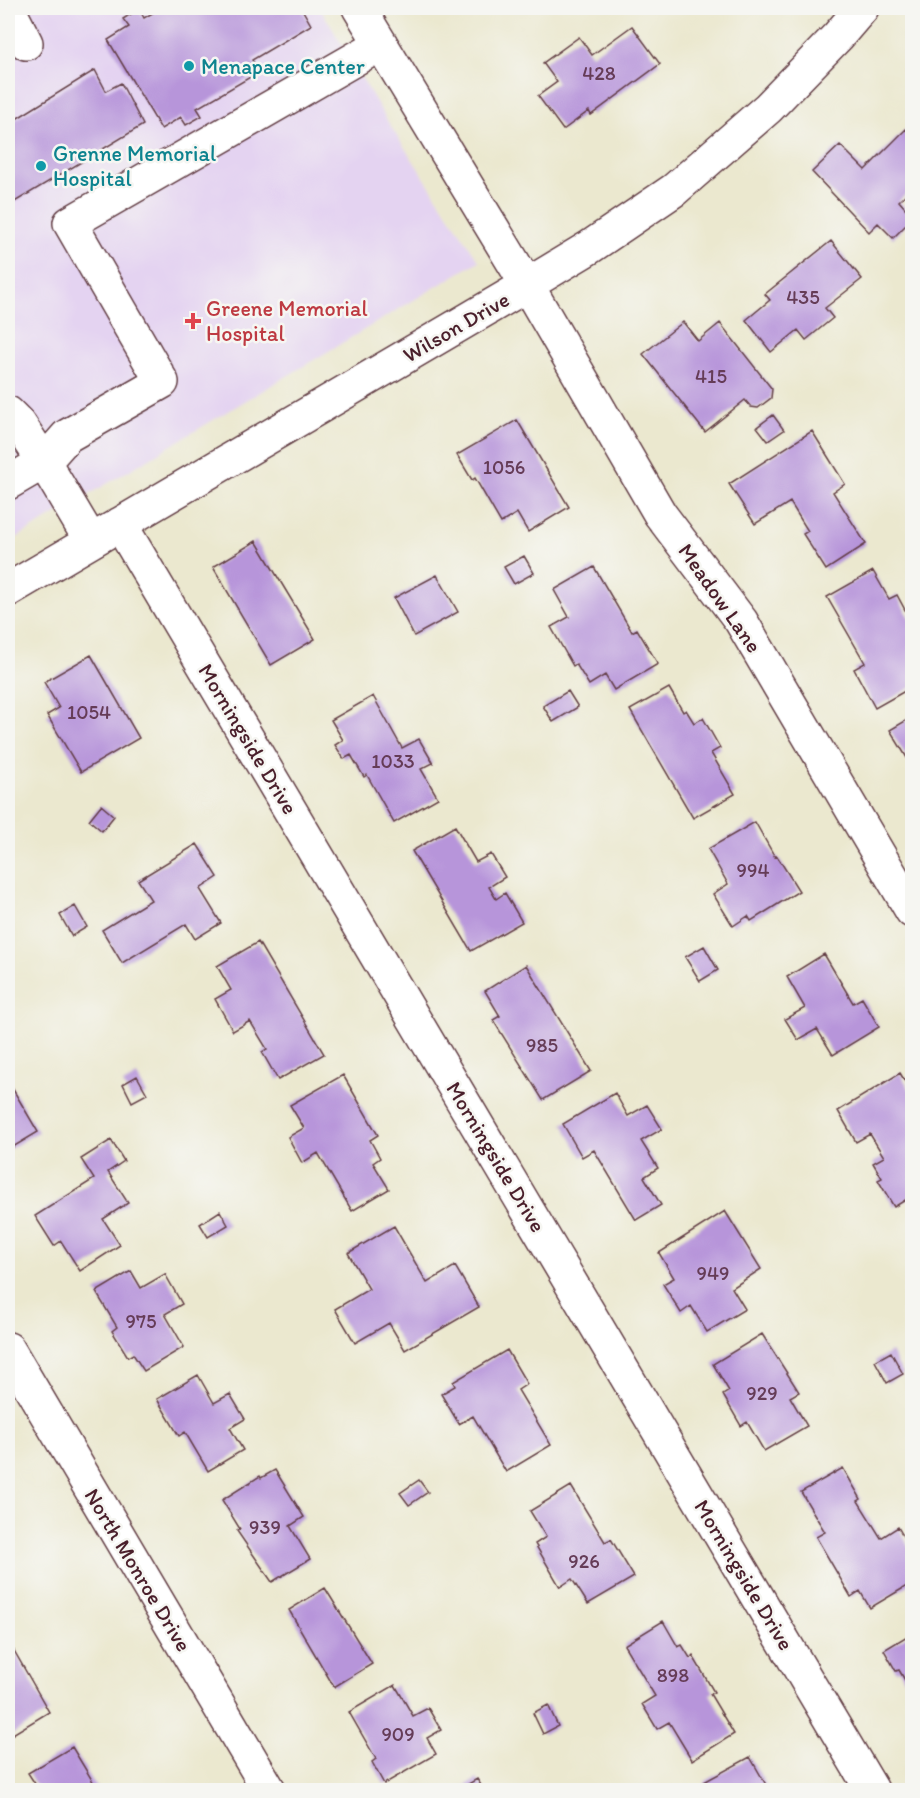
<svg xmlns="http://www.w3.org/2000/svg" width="920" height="1798" font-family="Itim,sans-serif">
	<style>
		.built { fill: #e4d3f1 }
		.building { fill: #b795da }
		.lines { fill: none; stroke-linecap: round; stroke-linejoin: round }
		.minor-casing { stroke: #623d44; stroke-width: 36 }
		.minor { stroke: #fff; stroke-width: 33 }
		.culture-dot { fill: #0f9aa8; stroke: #f6f6f2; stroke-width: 2 }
		.health-dot { fill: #e0444e; stroke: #f6f6f2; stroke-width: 2 }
		.labels { text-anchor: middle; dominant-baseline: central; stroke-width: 5; stroke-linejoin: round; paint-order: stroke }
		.number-label { font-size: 20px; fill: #653c57 }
		.culture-label { font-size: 22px; fill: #0d838f; stroke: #f6f6f2; text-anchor: start }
		.health-label { font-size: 22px; fill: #be3a42; stroke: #f6f6f2; text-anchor: start }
		.street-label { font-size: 22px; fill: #4a1f2b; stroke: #f6f6f2 }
	</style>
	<rect width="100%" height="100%" fill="#f6f6f2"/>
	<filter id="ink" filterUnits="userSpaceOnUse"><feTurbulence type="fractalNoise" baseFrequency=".0167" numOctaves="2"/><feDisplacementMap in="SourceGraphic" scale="12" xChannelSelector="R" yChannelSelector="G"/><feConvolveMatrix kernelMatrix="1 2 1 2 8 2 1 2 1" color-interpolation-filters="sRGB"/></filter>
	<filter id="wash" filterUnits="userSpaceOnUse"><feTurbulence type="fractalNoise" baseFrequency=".008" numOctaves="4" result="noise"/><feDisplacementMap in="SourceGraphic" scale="24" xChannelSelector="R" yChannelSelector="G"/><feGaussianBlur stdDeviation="1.35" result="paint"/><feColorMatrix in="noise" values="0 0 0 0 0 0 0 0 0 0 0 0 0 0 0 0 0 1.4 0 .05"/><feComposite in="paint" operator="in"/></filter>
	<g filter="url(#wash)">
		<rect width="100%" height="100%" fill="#ebe8cf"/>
		<path class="built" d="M 8,8 L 320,8 L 391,127 L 479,261 L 8,543 Z"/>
		<g id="blocks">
			<path class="building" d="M 161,8 L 305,8 L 302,9 L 311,25 L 252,60 L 259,72 L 197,108 L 202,116 L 186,125 L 181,117 L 161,129 L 108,40 L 129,27 L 123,19 L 139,9 L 144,18 Z
				M 632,26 L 660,64 L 591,115 L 589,111 L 563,130 L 538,96 L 557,82 L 543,63 L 579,37 L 592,55 Z
				M 95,70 L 106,91 L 121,83 L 143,125 L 8,206 L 8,124 Z
				M 906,129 L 912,136 L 912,188 L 899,201 L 912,216 L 912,219 L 893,238 L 878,223 L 869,232 L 812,172 L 840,145 L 865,170 Z
				M 831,241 L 862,279 L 825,308 L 833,318 L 806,340 L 798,330 L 771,352 L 746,320 L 770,300 L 765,294 Z
				M 683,322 L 698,341 L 720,323 L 772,389 L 771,398 L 758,408 L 751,407 L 745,400 L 705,432 L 643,354 Z
				M 773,415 L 784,430 L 768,441 L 757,427 Z
				M 517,420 L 569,507 L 528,532 L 517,513 L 501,523 L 475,478 L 472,480 L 457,455 Z
				M 812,431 L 845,484 L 833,492 L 866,544 L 826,570 L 803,534 L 808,531 L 790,502 L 755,524 L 729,484 Z
				M 256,541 L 315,639 L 271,665 L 213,567 Z
				M 524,556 L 534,573 L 514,584 L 504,567 Z
				M 594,567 L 632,632 L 637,629 L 658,664 L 614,690 L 605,675 L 589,685 L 576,664 L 573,666 L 551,627 L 569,617 L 554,590 Z
				M 873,571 L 889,599 L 897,595 L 912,623 L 912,687 L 875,708 L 854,669 L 865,663 L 827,597 Z
				M 437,575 L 458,612 L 414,636 L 394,598 Z
				M 91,655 L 139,738 L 81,772 L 47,715 L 59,708 L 44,682 Z
				M 669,688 L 683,712 L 686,710 L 694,723 L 703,718 L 720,748 L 711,753 L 735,794 L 693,818 L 630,710 Z
				M 568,691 L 578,707 L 553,722 L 543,706 Z
				M 373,696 L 402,748 L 419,739 L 433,763 L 421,769 L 438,798 L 394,823 L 367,775 L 364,777 L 351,755 L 344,759 L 335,745 L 343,740 L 331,720 Z
				M 912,717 L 912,766 L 890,730 Z
				M 101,805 L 114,816 L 102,831 L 89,820 Z
				M 755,822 L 775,857 L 777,856 L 799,891 L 751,921 L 748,916 L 733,926 L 713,894 L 728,884 L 708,849 Z
				M 455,826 L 476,862 L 491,854 L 505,877 L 489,887 L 496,899 L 505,893 L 522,922 L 471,951 L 412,851 Z
				M 197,844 L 218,877 L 200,889 L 221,923 L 195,939 L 186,924 L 122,963 L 102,930 L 151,900 L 138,880 Z
				M 75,906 L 87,927 L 72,936 L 60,915 Z
				M 258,942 L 324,1054 L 278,1080 L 262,1052 L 267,1049 L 250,1021 L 233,1031 L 215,999 L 231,990 L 217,966 Z
				M 704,946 L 718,970 L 700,981 L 685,957 Z
				M 824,954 L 853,1003 L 862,998 L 879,1027 L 833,1055 L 817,1029 L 798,1040 L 785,1019 L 805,1008 L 787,977 Z
				M 526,965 L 591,1071 L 543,1100 L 493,1020 L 500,1016 L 485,991 Z
				M 900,1073 L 912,1093 L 912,1196 L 894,1207 L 878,1180 L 882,1178 L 873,1163 L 884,1157 L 870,1134 L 856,1142 L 838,1111 Z
				M 343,1075 L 378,1135 L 370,1140 L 380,1158 L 373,1163 L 389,1189 L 352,1211 L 318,1153 L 302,1163 L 288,1137 L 304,1128 L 290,1105 Z
				M 137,1076 L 147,1094 L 132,1102 L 123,1084 Z
				M 8,1081 L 38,1132 L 8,1150 Z
				M 615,1093 L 628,1116 L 647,1105 L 662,1129 L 641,1141 L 658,1168 L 644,1177 L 661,1205 L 636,1220 L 594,1150 L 582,1157 L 563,1124 Z
				M 111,1140 L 124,1161 L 108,1172 L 128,1203 L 103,1219 L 120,1245 L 80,1271 L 61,1241 L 54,1246 L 35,1216 L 94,1179 L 81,1159 Z
				M 220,1211 L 228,1225 L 208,1237 L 200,1224 Z
				M 725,1211 L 761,1269 L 732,1288 L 745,1309 L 707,1332 L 691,1306 L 681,1313 L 663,1284 L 674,1278 L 659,1253 Z
				M 394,1226 L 427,1283 L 455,1266 L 479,1307 L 405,1350 L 389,1323 L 355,1343 L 335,1309 L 369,1289 L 348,1253 Z
				M 131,1271 L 141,1288 L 165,1274 L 182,1304 L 165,1314 L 184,1347 L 144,1371 L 133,1354 L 128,1357 L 112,1331 L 117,1327 L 96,1292 Z
				M 762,1334 L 799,1392 L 790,1397 L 807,1426 L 764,1451 L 747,1422 L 741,1426 L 723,1395 L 729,1391 L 713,1364 Z
				M 507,1350 L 527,1384 L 518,1390 L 551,1445 L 506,1472 L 473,1416 L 459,1424 L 441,1394 L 455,1386 L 453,1382 Z
				M 891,1352 L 903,1374 L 887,1383 L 875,1361 Z
				M 198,1375 L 214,1403 L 230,1394 L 245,1419 L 230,1428 L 243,1450 L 208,1471 L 185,1432 L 179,1436 L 157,1399 Z
				M 843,1468 L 861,1499 L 858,1501 L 881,1538 L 898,1527 L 912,1552 L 912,1583 L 870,1608 L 860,1591 L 851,1597 L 816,1537 L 825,1532 L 801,1492 Z
				M 275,1470 L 304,1517 L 290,1526 L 310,1559 L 272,1582 L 237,1531 L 240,1529 L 222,1500 L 260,1476 L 261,1478 Z
				M 419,1480 L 428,1492 L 409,1505 L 400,1493 Z
				M 571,1486 L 605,1542 L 611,1539 L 634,1577 L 588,1604 L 572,1579 L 560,1587 L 535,1544 L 546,1537 L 530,1511 Z
				M 325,1588 L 372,1664 L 334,1687 L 289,1610 Z
				M 663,1621 L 678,1647 L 682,1645 L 690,1658 L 693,1656 L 714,1692 L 710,1694 L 734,1734 L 692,1760 L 669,1722 L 657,1729 L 642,1704 L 655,1696 L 624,1645 Z
				M 912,1633 L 912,1692 L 899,1670 L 896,1671 L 884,1650 Z
				M 8,1640 L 49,1712 L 8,1737 Z
				M 395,1685 L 413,1716 L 428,1708 L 441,1730 L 427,1738 L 436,1754 L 384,1784 L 372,1762 L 376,1759 L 349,1712 Z
				M 548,1705 L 558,1726 L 543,1734 L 533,1713 Z
				M 72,1747 L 98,1790 L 39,1790 L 28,1773 Z
				M 750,1757 L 769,1790 L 709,1790 L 704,1782 Z
				M 477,1779 L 484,1790 L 458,1790 Z"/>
		</g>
	</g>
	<g filter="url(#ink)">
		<use href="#blocks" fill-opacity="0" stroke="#623d44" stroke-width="1.5"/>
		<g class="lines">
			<g class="minor-casing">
				<path id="minor" d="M 8,8 L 26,43
					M 359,8 L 527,285 L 660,514 L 741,621 L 912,911
					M 8,413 L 20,425 L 44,462 L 8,483
					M 120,524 L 872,1790
					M 91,541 L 44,462 L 67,436 L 162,382 L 70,223 L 381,44
					M 8,590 L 527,285 L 590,247 L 674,190 L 768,108 L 838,36 L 862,8
					M 8,1349 L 269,1790"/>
			</g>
			<use href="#minor" class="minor"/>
		</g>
	</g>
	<g class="culture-dot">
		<circle cx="189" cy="66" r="6"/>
		<circle cx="41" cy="166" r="6"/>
	</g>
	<path class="health-dot" d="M190 312h6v6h6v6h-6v6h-6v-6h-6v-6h6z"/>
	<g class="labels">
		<g class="number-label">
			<text x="599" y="73">428</text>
			<text x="803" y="297">435</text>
			<text x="711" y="376">415</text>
			<text x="504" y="467">1056</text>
			<text x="89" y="712">1054</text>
			<text x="393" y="761">1033</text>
			<text x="753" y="870">994</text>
			<text x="542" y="1045">985</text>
			<text x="713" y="1273">949</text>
			<text x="141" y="1321">975</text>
			<text x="762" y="1393">929</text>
			<text x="265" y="1527">939</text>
			<text x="584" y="1561">926</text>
			<text x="673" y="1675">898</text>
			<text x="398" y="1734">909</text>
		</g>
		<g class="culture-label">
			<text x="201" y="66">Menapace Center</text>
			<text x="53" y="153">Grenne Memorial<tspan x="53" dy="25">Hospital</tspan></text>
		</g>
		<g class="health-label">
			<text x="206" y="308">Greene Memorial<tspan x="206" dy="25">Hospital</tspan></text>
		</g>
		<g class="street-label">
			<text transform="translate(456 327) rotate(-30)">Wilson Drive</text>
			<text transform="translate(720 598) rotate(55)">Meadow Lane</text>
			<text transform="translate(248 739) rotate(59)">Morningside Drive</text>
			<text transform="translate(496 1157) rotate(59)">Morningside Drive</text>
			<text transform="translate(138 1570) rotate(59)">North Monroe Drive</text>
			<text transform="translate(744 1575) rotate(59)">Morningside Drive</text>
		</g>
	</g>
	<rect width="920" height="1798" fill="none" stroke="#f6f6f2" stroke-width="30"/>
</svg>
